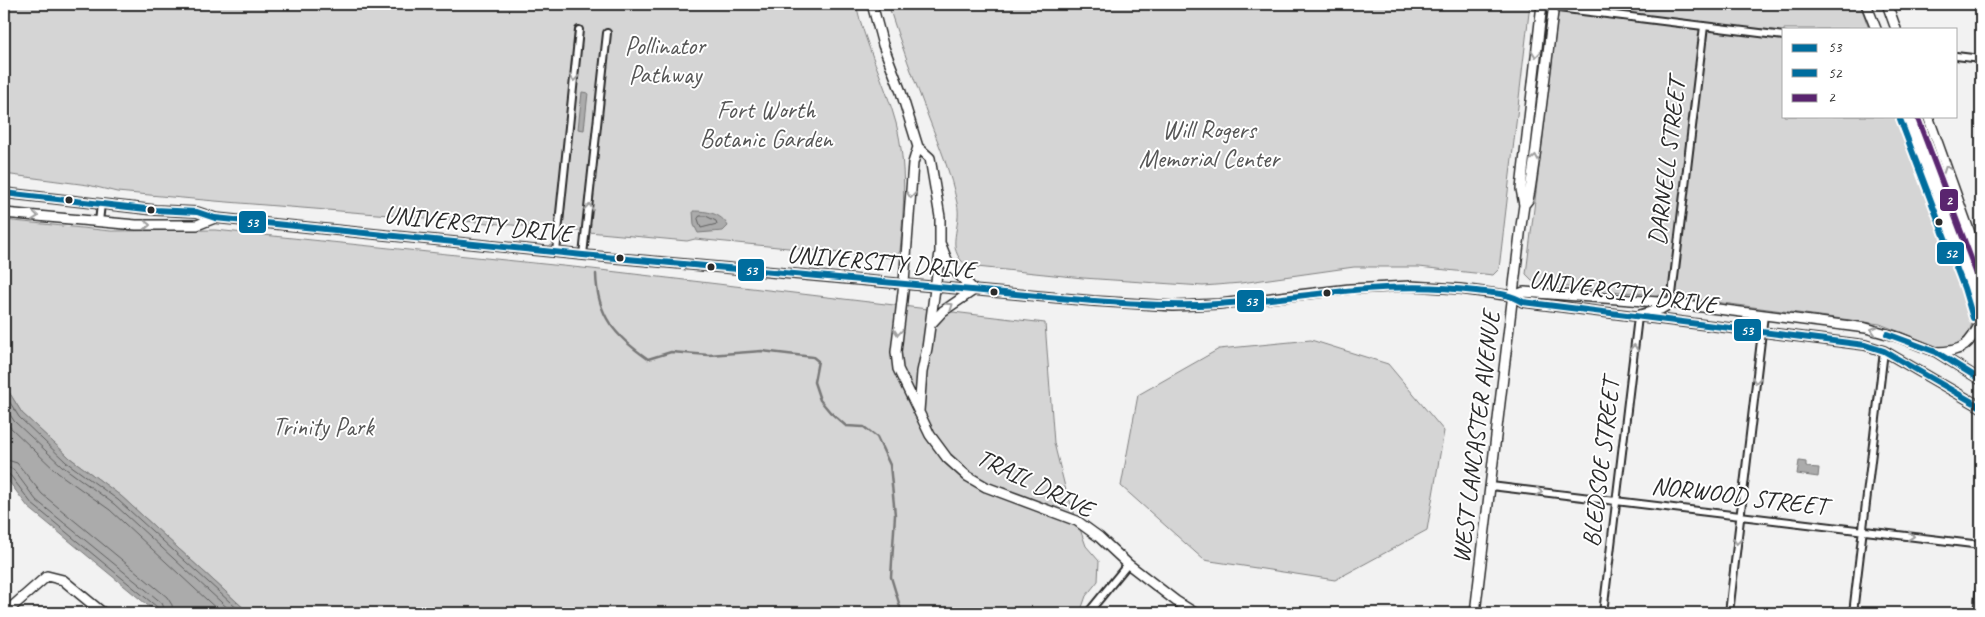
<svg xmlns="http://www.w3.org/2000/svg" width="1985" height="617" font-family="Caveat,sans-serif">
	<style>
		.green { fill: #d5d5d5; stroke: #808080 }
		.water { fill: #ababab; stroke: #787878 }
		.lines { fill: none; stroke-linecap: round; stroke-linejoin: round }
		.shore { stroke: #5e5e5e; stroke-width: 1 }
		.stream { stroke: #787878; stroke-width: 2.5 }
		.street-casing { stroke: #2b2b2b; stroke-width: 10 }
		.secondary-casing { stroke: #2b2b2b; stroke-width: 12 }
		.street { stroke: #fff; stroke-width: 6 }
		.secondary { stroke: #fff; stroke-width: 9 }
		.bus-1-casing { stroke: #fff; stroke-width: 10 }
		.bus-2-casing { stroke: #fff; stroke-width: 10 }
		.bus-3-casing { stroke: #fff; stroke-width: 10 }
		.bus-1 { stroke: #006d9e; stroke-width: 6 }
		.bus-2 { stroke: #006d9e; stroke-width: 6 }
		.bus-3 { stroke: #5a256f; stroke-width: 6 }
		.oneway { stroke: #a0a0a0 }
		.bus-dot { fill: #2b2b2b; stroke: #fff; stroke-width: 2 }
		.labels { text-anchor: middle; dominant-baseline: central; stroke-width: 4; stroke-linejoin: round; paint-order: stroke }
		.park-label { font-size: 25px; fill: #565656; stroke: #fff }
		.street-label { font-size: 25px; fill: #2b2b2b; stroke: #fff }
		.line-badge { stroke: #fff; stroke-width: 2 }
		.badge-label { font-size: 14px; text-anchor: middle; font-weight: bold; fill: #fff }
	</style>
	<rect width="100%" height="100%" fill="#f2f2f2"/>
	<filter id="ink" filterUnits="userSpaceOnUse"><feTurbulence type="fractalNoise" baseFrequency=".02" numOctaves="2"/><feDisplacementMap in="SourceGraphic" scale="10" xChannelSelector="R" yChannelSelector="G"/><feConvolveMatrix kernelMatrix="1 2 1 2 8 2 1 2 1" color-interpolation-filters="sRGB"/></filter>
	<g filter="url(#ink)">
		<path class="green" d="M 4,4 L 856,4 C 865,45 885,82 896,123 C 907,166 904,208 900,251 L 896,257 L 892,258 L 695,239 L 687,241 L 501,224 L 215,201 L 117,192 L 88,185 L 4,174 Z
			M 888,4 L 1530,4 L 1499,269 L 1493,275 L 1419,267 L 1354,267 L 1241,283 L 1203,286 L 1083,278 L 967,266 C 943,247 963,227 957,203 C 951,174 940,147 929,119 C 915,81 900,43 888,4 Z
			M 1559,4 L 1860,4 L 1869,29 L 1784,29 L 1784,116 L 1902,116 L 1953,256 L 1972,323 L 1968,337 L 1963,344 L 1943,349 L 1880,324 L 1678,297 L 1536,284 L 1526,274 Z
			M 4,220 L 111,231 L 215,230 L 592,269 L 1045,323 L 1054,443 L 1065,487 L 1086,546 L 1099,561 L 1098,581 L 1086,596 L 1080,613 L 249,613 L 121,496 L 70,458 L 22,413 L 4,384 Z
			M 1311,340 L 1388,364 L 1444,431 L 1427,530 L 1335,580 L 1204,560 L 1121,486 L 1138,395 L 1219,349 Z"/>
		<path class="water" d="M 582,92 L 588,93 L 584,130 L 578,129 Z
			M 693,211 C 707,211 721,213 728,226 L 723,231 L 698,233 L 694,225 Z
			M 4,384 L 22,413 L 70,458 L 121,496 L 249,613 L 157,613 L 28,507 L 4,475 Z
			M 1799,461 L 1806,462 L 1806,467 L 1819,468 L 1818,477 L 1797,474 Z"/>
		<g class="lines">
			<path class="shore" d="M 700,216 L 706,216 L 716,221 L 717,224 L 701,228 L 698,219 Z
				M 4,393 L 19,417 L 66,462 L 118,500 L 242,613
				M 4,405 L 14,421 L 62,466 L 114,504 L 233,613
				M 4,419 L 10,427 L 58,473 L 110,510 L 221,613
				M 4,459 L 17,463 L 42,494 L 167,597 L 172,605 L 173,613
				M 4,467 L 13,469 L 36,500 L 162,603 L 166,613
				M 4,473 L 10,475 L 32,504 L 157,607 L 159,613"/>
			<path class="stream" d="M 596,274 C 597,316 615,336 648,359 L 671,352 L 709,355 L 762,351 L 813,357 L 818,361 L 814,382 L 820,400 L 830,412 L 846,426 L 864,427 L 877,437 L 890,465 L 895,515 L 891,577 L 902,613"/>
			<g class="street-casing">
				<path id="street" d="M 1542,6 L 1784,36
					M 1956,56 L 1981,59
					M 99,222 L 101,204
					M 556,252 L 579,30
					M 583,255 L 607,33
					M 1671,303 L 1704,26
					M 1491,486 L 1981,545
					M 1088,613 L 1128,564
					M 1603,613 L 1638,317
					M 1729,613 L 1764,315
					M 1853,613 L 1884,351"/>
			</g>
			<g class="secondary-casing">
				<path id="secondary" d="M 872,4 L 883,45 L 901,92 L 918,147 L 930,158 L 940,217 L 940,252 L 927,348 L 922,372 L 919,411
					M 1866,4 L 1876,29
					M 1887,4 L 1896,29
					M 1908,116 L 1972,285 L 1981,316
					M 1928,116 L 1981,264
					M 918,147 L 913,163 L 904,283 L 896,352 L 898,369 L 930,435 L 947,458 L 967,476 L 986,487 L 1077,521 L 1099,537 L 1128,564 L 1176,601 L 1195,613
					M 4,193 L 155,210 L 197,212 L 215,218 L 583,255 L 1093,301 L 1173,306 L 1219,304 L 1350,289 L 1410,286 L 1460,289 L 1513,296 L 1523,302 L 1865,345 L 1884,351 L 1981,407
					M 1524,205 L 1521,189 L 1542,4
					M 4,213 L 136,225 L 197,225 L 215,218
					M 941,245 L 949,265 L 974,290
					M 1513,296 L 1524,292 L 1671,303 L 1866,328 L 1898,337 L 1936,352 L 1981,380
					M 1640,315 L 1661,309 L 1671,303
					M 931,324 L 943,311 L 974,290
					M 1936,352 C 1963,352 1970,345 1981,321
					M 5,613 L 47,576 L 63,580 L 103,613
					M 1475,613 L 1521,226 L 1524,205 L 1528,200 L 1530,190 L 1536,149 L 1554,4
					M 1978,613 L 1981,586"/>
			</g>
			<use href="#street" class="street"/>
			<use href="#secondary" class="secondary"/>
			<g class="bus-1-casing">
				<path id="bus-1" d="M 4,193 L 155,210 L 197,212 L 215,218 L 583,255 L 1093,301 C 1135,304 1176,307 1218,304 C 1307,298 1385,279 1476,291 C 1492,293 1509,293 1523,302 L 1865,345 L 1884,351 L 1981,407
					M 1887,334 L 1936,352 L 1981,380"/>
			</g>
			<g class="bus-2-casing">
				<path id="bus-2" d="M 1900,119 L 1964,288 L 1973,318"/>
			</g>
			<g class="bus-3-casing">
				<path id="bus-3" d="M 1917,116 L 1981,285"/>
			</g>
			<use href="#bus-1" class="bus-1"/>
			<use href="#bus-2" class="bus-2"/>
			<use href="#bus-3" class="bus-3"/>
		</g>
		<defs><path id="oneway-chevron" d="M-2-3.5L2.5 0L-2 3.5" fill="none" stroke-width="1.6" stroke-linecap="round" stroke-linejoin="round" transform="scale(1.25)"/></defs>
		<g class="oneway">
			<use href="#oneway-chevron" transform="translate(1536 54) rotate(96)"/>
			<use href="#oneway-chevron" transform="translate(574 78) rotate(96)"/>
			<use href="#oneway-chevron" transform="translate(1535 158) rotate(-81)"/>
			<use href="#oneway-chevron" transform="translate(1947 169) rotate(-110)"/>
			<use href="#oneway-chevron" transform="translate(911 195) rotate(94)"/>
			<use href="#oneway-chevron" transform="translate(589 207) rotate(-84)"/>
			<use href="#oneway-chevron" transform="translate(35 216) rotate(6)"/>
			<use href="#oneway-chevron" transform="translate(147 225)"/>
			<use href="#oneway-chevron" transform="translate(950 306) rotate(-34)"/>
			<use href="#oneway-chevron" transform="translate(1874 330) rotate(-164)"/>
			<use href="#oneway-chevron" transform="translate(898 332) rotate(95)"/>
			<use href="#oneway-chevron" transform="translate(1634 348) rotate(-84)"/>
			<use href="#oneway-chevron" transform="translate(1756 380) rotate(97)"/>
			<use href="#oneway-chevron" transform="translate(1539 492) rotate(7)"/>
			<use href="#oneway-chevron" transform="translate(1911 536) rotate(6)"/>
			<use href="#oneway-chevron" transform="translate(1737 541) rotate(97)"/>
		</g>
	</g>
	<g class="bus-dot">
		<circle cx="69" cy="200" r="4.5"/>
		<circle cx="151" cy="210" r="4.5"/>
		<circle cx="1939" cy="222" r="4.5"/>
		<circle cx="620" cy="258" r="4.5"/>
		<circle cx="711" cy="267" r="4.5"/>
		<circle cx="994" cy="292" r="4.5"/>
		<circle cx="1327" cy="293" r="4.5"/>
	</g>
	<g class="labels">
		<g class="park-label">
			<text x="665" y="46">Pollinator<tspan x="665" dy="29">Pathway</tspan></text>
			<text x="766" y="110">Fort Worth<tspan x="766" dy="29">Botanic Garden</tspan></text>
			<text x="1209" y="130">Will Rogers<tspan x="1209" dy="29">Memorial Center</tspan></text>
			<text x="323" y="427">Trinity Park</text>
		</g>
		<g class="street-label">
			<text transform="translate(1667 162) rotate(-83)">DARNELL STREET</text>
			<text transform="translate(478 224) rotate(6)">UNIVERSITY DRIVE</text>
			<text transform="translate(881 262) rotate(5)">UNIVERSITY DRIVE</text>
			<text transform="translate(1623 292) rotate(8)">UNIVERSITY DRIVE</text>
			<text transform="translate(1476 437) rotate(-83)">WEST LANCASTER AVENUE</text>
			<text transform="translate(1601 463) rotate(-83)">BLEDSOE STREET</text>
			<text transform="translate(1035 483) rotate(26)">TRAIL DRIVE</text>
			<text transform="translate(1739 496) rotate(7)">NORWOOD STREET</text>
		</g>
	</g>
	<g class="line-badge">
		<rect x="1939" y="188" width="20" height="24" rx="5" fill="#5a256f"/>
		<rect x="238" y="210" width="29" height="24" rx="5" fill="#006d9e"/>
		<rect x="1936" y="241" width="29" height="24" rx="5" fill="#006d9e"/>
		<rect x="737" y="258" width="28" height="24" rx="5" fill="#006d9e"/>
		<rect x="1236" y="289" width="29" height="24" rx="5" fill="#006d9e"/>
		<rect x="1733" y="318" width="29" height="24" rx="5" fill="#006d9e"/>
	</g>
	<g class="badge-label">
		<text x="1949" y="205">2</text>
		<text x="252" y="227">53</text>
		<text x="1951" y="258">52</text>
		<text x="751" y="275">53</text>
		<text x="1251" y="306">53</text>
		<text x="1747" y="335">53</text>
	</g>
	<rect width="1985" height="617" fill="none" stroke="#fff" stroke-width="20"/>
	<rect x="10" y="10" width="1965" height="597" fill="none" stroke="#2b2b2b" stroke-width="2" filter="url(#ink)"/>
	<rect x="1782" y="28" width="175" height="90" fill="#ffffff" stroke="#aaaaaa"/>
	<rect x="1792" y="44" width="25" height="8" fill="#006d9e" stroke="#aaaaaa"/>
	<text x="1828" y="52" font-size="15" fill="#2b2b2b">53</text>
	<rect x="1792" y="69" width="25" height="8" fill="#006d9e" stroke="#aaaaaa"/>
	<text x="1828" y="78" font-size="15" fill="#2b2b2b">52</text>
	<rect x="1792" y="94" width="25" height="8" fill="#5a256f" stroke="#aaaaaa"/>
	<text x="1828" y="102" font-size="15" fill="#2b2b2b">2</text>
</svg>
